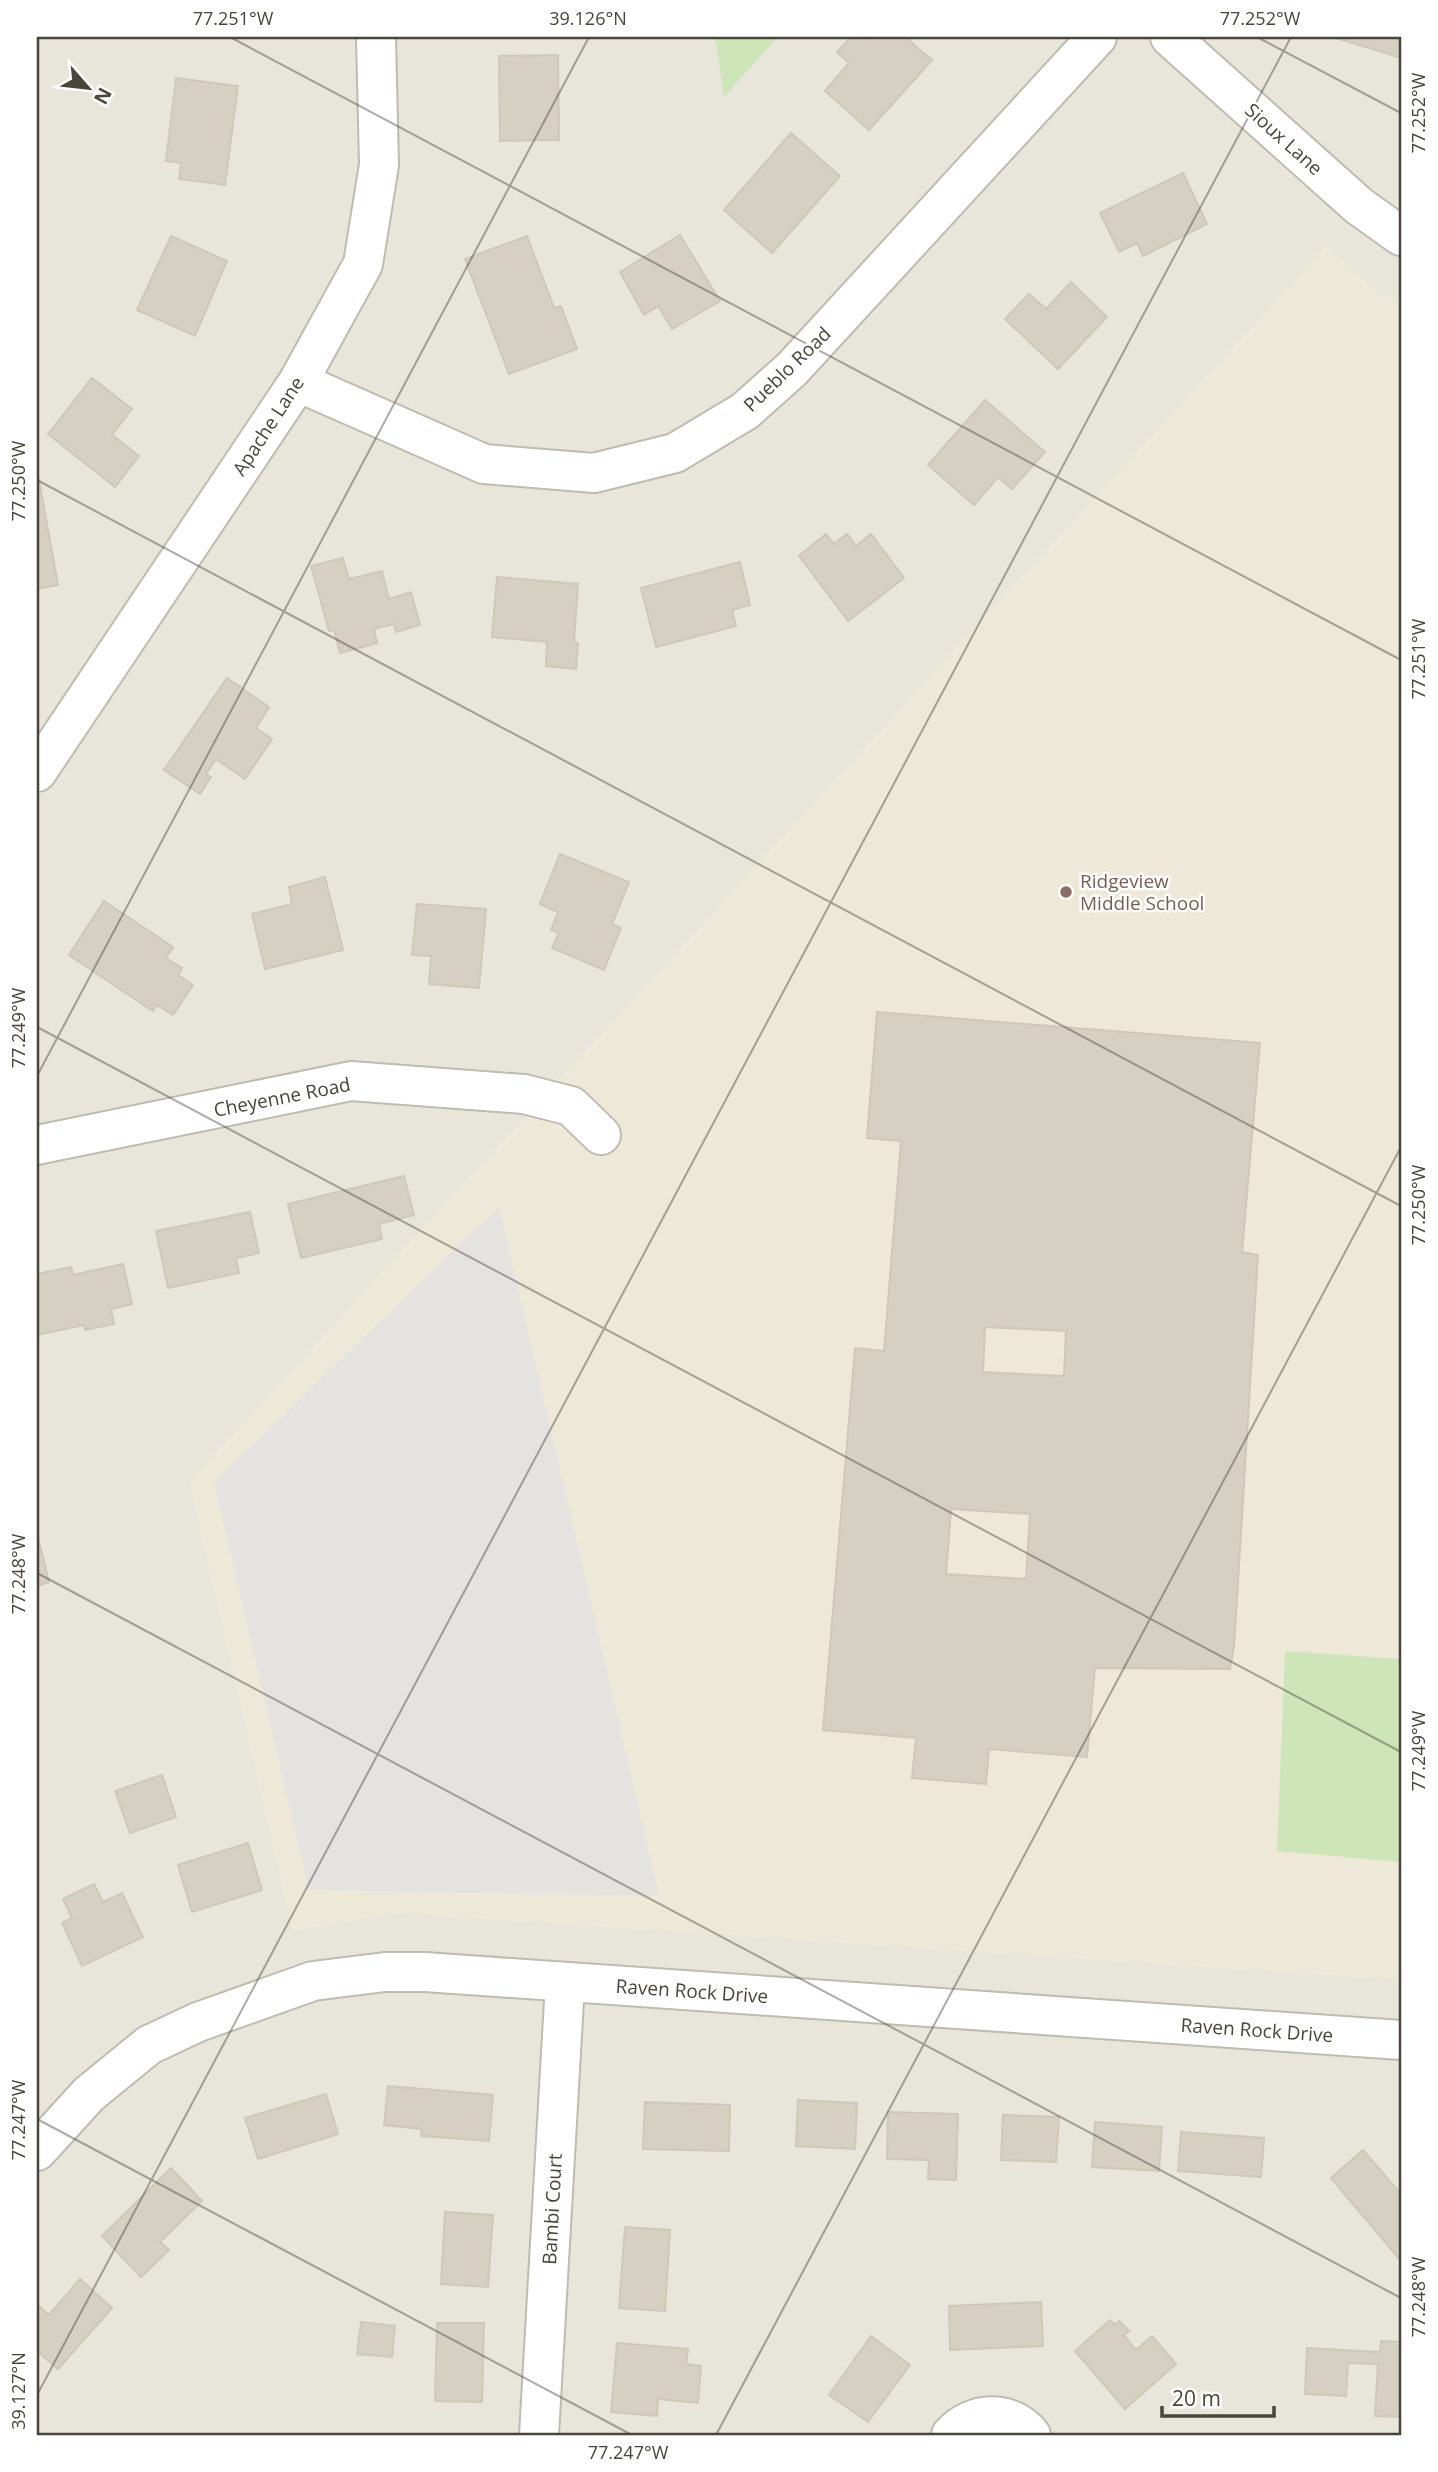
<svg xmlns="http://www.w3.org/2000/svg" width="1438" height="2472" font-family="'Open Sans',sans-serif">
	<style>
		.residential { fill: #e8e5db }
		.education { fill: #ede8d8 }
		.green { fill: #cee5ba }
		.parking { fill: #e4e3e0 }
		.building { fill: #d6d0c3; stroke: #d0c8b7; stroke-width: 2; fill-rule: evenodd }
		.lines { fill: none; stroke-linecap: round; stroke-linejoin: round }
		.street-casing { stroke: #c0bbb0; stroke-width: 42 }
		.street { stroke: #fff; stroke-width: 38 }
		.ticks { fill: none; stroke: #49453a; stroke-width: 2; stroke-opacity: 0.45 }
		.education-dot { fill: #8d6e63; stroke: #fff; stroke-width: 2.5 }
		.labels { text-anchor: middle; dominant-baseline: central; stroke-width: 5; stroke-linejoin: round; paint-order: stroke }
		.street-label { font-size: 19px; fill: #49453a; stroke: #fff }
		.education-label { font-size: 19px; fill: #785e54; stroke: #fff; text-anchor: start }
		.neatline { fill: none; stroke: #49453a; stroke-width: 2.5 }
		.ticks-label { font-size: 18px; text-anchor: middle; fill: #49453a }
	</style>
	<rect width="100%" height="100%" fill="#f5f3ed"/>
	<path class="residential" d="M 37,37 L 1401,37 L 1401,2435 L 37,2435 Z"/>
	<path class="education" d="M 1326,246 L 1380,294 L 1401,302 L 1401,1980 L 395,1913 L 292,1931 L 189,1482 Z"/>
	<path class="green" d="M 715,37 L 778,37 L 724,97 Z
		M 1285,1651 L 1401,1659 L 1401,1862 L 1277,1851 Z"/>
	<path class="parking" d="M 499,1207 L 659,1896 L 309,1890 L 214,1482 Z"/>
	<path class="building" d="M 851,37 L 905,37 L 932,60 L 869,130 L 825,91 L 849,63 L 837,52 Z
		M 1333,37 L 1401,37 L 1401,58 Z
		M 558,55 L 559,140 L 500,141 L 499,56 Z
		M 176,78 L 238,86 L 225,185 L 179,179 L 181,163 L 166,161 Z
		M 791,133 L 840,176 L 772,253 L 724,210 Z
		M 1183,173 L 1207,224 L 1143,256 L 1137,243 L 1119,252 L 1100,213 Z
		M 680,235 L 720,301 L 672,329 L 658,306 L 644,315 L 620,272 Z
		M 171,236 L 227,261 L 195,336 L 137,310 Z
		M 527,236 L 554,308 L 561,306 L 577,349 L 509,374 L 465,259 Z
		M 1071,282 L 1107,317 L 1058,369 L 1005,319 L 1029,294 L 1046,309 Z
		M 92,378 L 132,409 L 112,435 L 139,456 L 115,487 L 48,434 Z
		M 985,400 L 1045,452 L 1012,489 L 998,477 L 974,505 L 928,465 Z
		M 39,480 L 58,585 L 37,589 L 37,481 Z
		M 826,534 L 834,544 L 847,534 L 856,546 L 871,534 L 904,578 L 848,621 L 799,556 Z
		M 343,558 L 349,579 L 382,571 L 389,599 L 411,592 L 420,625 L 396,632 L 394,624 L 374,629 L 377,643 L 340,653 L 334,630 L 329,631 L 311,566 Z
		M 740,562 L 750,605 L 732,610 L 736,626 L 656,647 L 641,588 Z
		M 497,577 L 578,584 L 574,642 L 578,643 L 576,669 L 546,666 L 547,642 L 492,637 Z
		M 227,678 L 269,707 L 256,728 L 272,739 L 245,779 L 216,759 L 206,774 L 211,777 L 200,794 L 164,770 Z
		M 560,854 L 629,882 L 612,924 L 621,928 L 604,970 L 552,948 L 559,933 L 551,930 L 558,912 L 540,904 Z
		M 325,877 L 343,950 L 265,969 L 252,914 L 292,904 L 289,887 Z
		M 104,901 L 173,947 L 166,958 L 182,968 L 178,975 L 193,985 L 173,1015 L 157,1005 L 153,1011 L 69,955 Z
		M 417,904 L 486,909 L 479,988 L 429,984 L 431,956 L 412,955 Z
		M 877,1012 L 1260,1043 L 1242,1252 L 1258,1255 L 1234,1647 L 1230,1669 L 1095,1668 L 1087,1757 L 989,1749 L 986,1784 L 912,1778 L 916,1738 L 823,1730 L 855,1348 L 884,1351 L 901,1141 L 867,1138 ZM 985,1327 L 1066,1331 L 1064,1376 L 983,1372 ZM 951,1509 L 1030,1514 L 1026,1579 L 946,1574 Z
		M 404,1176 L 414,1215 L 379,1224 L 382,1239 L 301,1258 L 288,1204 Z
		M 250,1212 L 259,1253 L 236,1258 L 239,1273 L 168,1288 L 156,1231 Z
		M 123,1264 L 132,1304 L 111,1309 L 114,1324 L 85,1330 L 84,1325 L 37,1335 L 37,1274 L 71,1267 L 73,1275 Z
		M 37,1533 L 49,1582 L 37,1586 Z
		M 162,1775 L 176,1817 L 130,1833 L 115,1791 Z
		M 248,1843 L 262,1890 L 192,1912 L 178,1865 Z
		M 94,1884 L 103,1902 L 122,1893 L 143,1937 L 82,1966 L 62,1923 L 72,1918 L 63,1899 Z
		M 388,2086 L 493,2095 L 489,2141 L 421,2136 L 422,2129 L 384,2125 Z
		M 326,2094 L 338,2134 L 258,2159 L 245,2118 Z
		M 798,2100 L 857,2103 L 855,2149 L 796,2146 Z
		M 645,2102 L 730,2105 L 729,2151 L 643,2149 Z
		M 888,2112 L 958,2114 L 956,2180 L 928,2179 L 929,2160 L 887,2159 Z
		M 1003,2115 L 1059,2117 L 1056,2162 L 1001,2160 Z
		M 1095,2122 L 1162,2127 L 1159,2171 L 1092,2167 Z
		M 1181,2132 L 1264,2138 L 1261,2177 L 1178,2171 Z
		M 1363,2150 L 1401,2194 L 1401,2261 L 1331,2178 Z
		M 171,2168 L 202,2201 L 160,2242 L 169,2250 L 141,2277 L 102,2236 Z
		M 445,2212 L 493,2215 L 488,2287 L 441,2284 Z
		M 625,2227 L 670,2230 L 665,2311 L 619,2308 Z
		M 80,2279 L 112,2308 L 58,2369 L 37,2351 L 37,2311 L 40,2307 L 49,2315 Z
		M 1041,2302 L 1043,2346 L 950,2350 L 949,2306 Z
		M 1110,2320 L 1115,2325 L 1119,2321 L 1129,2331 L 1124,2335 L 1136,2350 L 1152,2336 L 1176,2364 L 1125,2409 L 1075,2351 Z
		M 361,2322 L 395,2326 L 392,2357 L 357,2354 Z
		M 437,2323 L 484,2323 L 482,2402 L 435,2401 Z
		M 871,2336 L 910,2365 L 868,2422 L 829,2395 Z
		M 1381,2341 L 1401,2342 L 1401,2417 L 1375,2416 L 1378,2364 L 1348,2363 L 1346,2396 L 1305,2394 L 1307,2348 L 1380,2352 Z
		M 617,2343 L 688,2349 L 686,2364 L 701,2366 L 698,2403 L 658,2399 L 657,2416 L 611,2412 Z"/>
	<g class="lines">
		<g class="street-casing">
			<path id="street" d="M 1170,37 L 1359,206 L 1401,236
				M 298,382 L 484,464 L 594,473 L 675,453 L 745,411 L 792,369 L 1097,37
				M 37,772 L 298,382 L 363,264 L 379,165 L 376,37
				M 37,1145 L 351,1081 L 524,1094 L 571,1106 L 601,1135
				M 37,2151 L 89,2094 L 149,2045 L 198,2022 L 313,1981 L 385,1972 L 425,1972 L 1401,2040
				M 539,2435 L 565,1983
				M 951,2435 C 972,2411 1010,2409 1031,2435"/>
		</g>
		<use href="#street" class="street"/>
	</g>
	<path class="ticks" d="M 230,37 L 1401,660M 1257,37 L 1401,113M 37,480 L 1401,1206M 37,1027 L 1401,1752M 37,1076 L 589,37M 37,1573 L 1401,2298M 37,2119 L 632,2435M 37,2395 L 1291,37M 716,2435 L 1401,1147"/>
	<circle class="education-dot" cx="1066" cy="892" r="7"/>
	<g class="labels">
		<g class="street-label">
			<text transform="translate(1284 139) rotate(42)">Sioux Lane</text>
			<text transform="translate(787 369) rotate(-44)">Pueblo Road</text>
			<text transform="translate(268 426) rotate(-57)">Apache Lane</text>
			<text transform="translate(282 1097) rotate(-11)">Cheyenne Road</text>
			<text transform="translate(692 1991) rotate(4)">Raven Rock Drive</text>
			<text transform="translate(1257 2030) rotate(4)">Raven Rock Drive</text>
			<text transform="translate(552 2209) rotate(-87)">Bambi Court</text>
		</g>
		<g class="education-label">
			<text x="1080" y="881">Ridgeview<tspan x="1080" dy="22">Middle School</tspan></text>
		</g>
	</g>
	<rect width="1438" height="2472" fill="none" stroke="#ffffff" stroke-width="77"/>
	<g transform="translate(88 88) rotate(118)" stroke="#ffffff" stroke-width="5" paint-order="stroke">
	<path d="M0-5L12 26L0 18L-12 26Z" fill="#49453a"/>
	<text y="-10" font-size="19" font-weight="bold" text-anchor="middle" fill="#49453a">N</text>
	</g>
	<path d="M1162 2406v10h112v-10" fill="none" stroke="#49453a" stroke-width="3.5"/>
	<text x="1172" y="2406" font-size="21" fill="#49453a" stroke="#ffffff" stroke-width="5" paint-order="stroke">20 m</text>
	<rect x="38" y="38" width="1362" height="2396" class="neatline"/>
	<g class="ticks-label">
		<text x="233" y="25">77.251°W</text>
		<text x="588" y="25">39.126°N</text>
		<text x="1260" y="25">77.252°W</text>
		<text transform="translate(1419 113) rotate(-90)" y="6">77.252°W</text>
		<text transform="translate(19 481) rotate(-90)" y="6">77.250°W</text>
		<text transform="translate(1419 659) rotate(-90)" y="6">77.251°W</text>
		<text transform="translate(19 1028) rotate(-90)" y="6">77.249°W</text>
		<text transform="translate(1419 1205) rotate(-90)" y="6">77.250°W</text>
		<text transform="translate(19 1574) rotate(-90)" y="6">77.248°W</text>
		<text transform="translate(1419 1751) rotate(-90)" y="6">77.249°W</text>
		<text transform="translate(19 2120) rotate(-90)" y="6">77.247°W</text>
		<text transform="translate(1419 2297) rotate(-90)" y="6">77.248°W</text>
		<text transform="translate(19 2391) rotate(-90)" y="6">39.127°N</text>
		<text x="628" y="2459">77.247°W</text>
	</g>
</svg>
